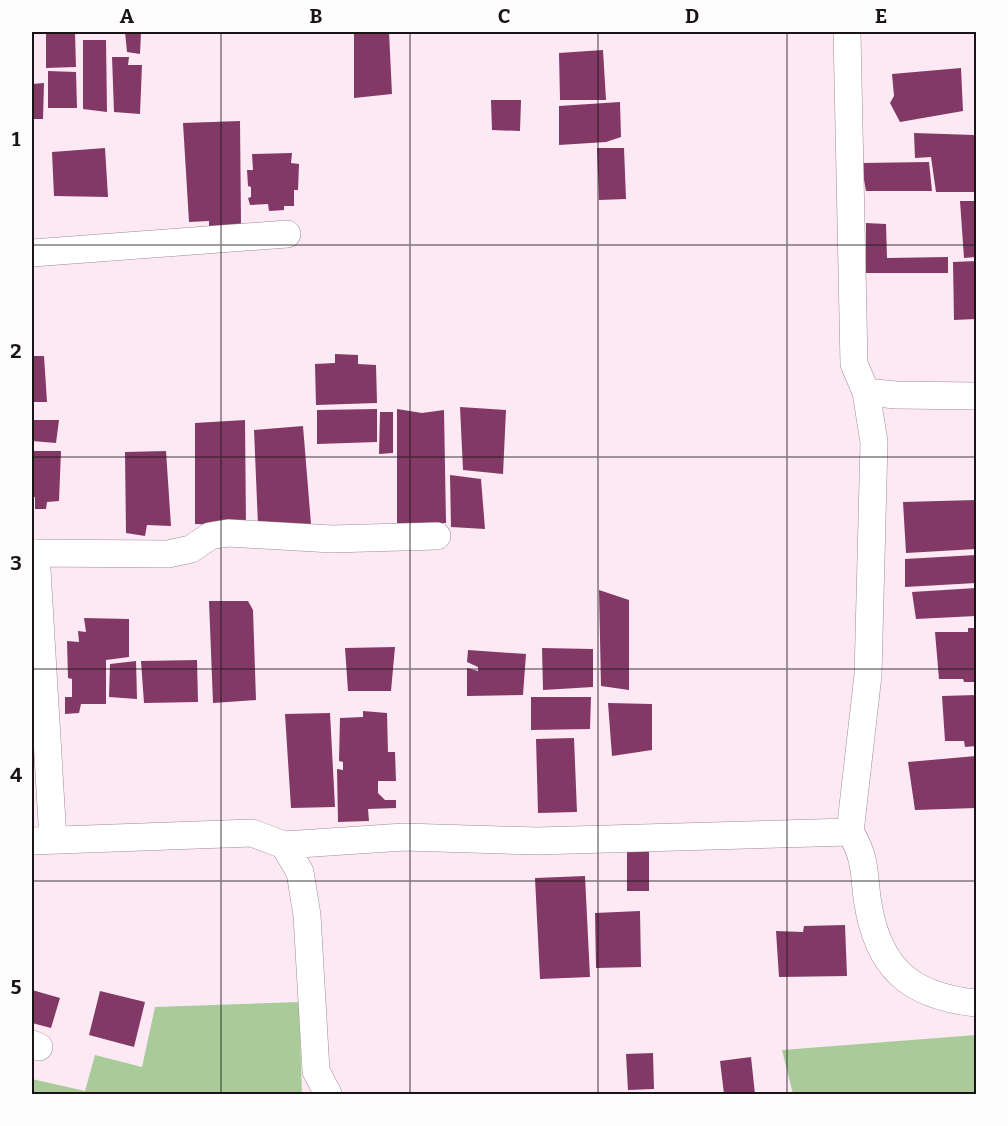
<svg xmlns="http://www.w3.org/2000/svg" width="1008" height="1126" font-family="Bitter,serif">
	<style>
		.green { fill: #a9cb9a }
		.building { fill: #823966 }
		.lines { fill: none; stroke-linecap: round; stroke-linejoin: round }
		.minor-casing { stroke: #9e8c96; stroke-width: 28 }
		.minor { stroke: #fff; stroke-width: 27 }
		.grid { fill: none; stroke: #1a1417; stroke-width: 1.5; stroke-opacity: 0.55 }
		.neatline { fill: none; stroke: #1a1417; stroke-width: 2 }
		.grid-label { font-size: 20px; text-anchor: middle; font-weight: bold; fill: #1a1417 }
	</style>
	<rect width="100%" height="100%" fill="#fde9f4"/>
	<path class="green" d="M 299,1002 L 302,1094 L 32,1094 L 32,1079 L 85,1091 L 95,1055 L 142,1067 L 155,1007 Z
		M 976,1035 L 976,1094 L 793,1094 L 782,1050 Z"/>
	<path class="building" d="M 46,32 L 75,32 L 76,67 L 46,68 Z
		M 125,32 L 141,32 L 140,54 L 127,52 Z
		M 354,32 L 389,32 L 392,94 L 354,98 Z
		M 83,40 L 106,40 L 107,112 L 83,109 Z
		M 603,50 L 606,100 L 560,100 L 559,53 Z
		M 112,57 L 129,57 L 128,65 L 142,65 L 140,114 L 114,112 Z
		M 961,68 L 963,111 L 900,122 L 890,103 L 894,96 L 892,74 Z
		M 48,71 L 76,72 L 77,108 L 48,108 Z
		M 44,83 L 43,119 L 32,119 L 32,84 Z
		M 491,100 L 521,100 L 520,131 L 492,130 Z
		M 620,102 L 621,137 L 606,142 L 559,145 L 559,106 Z
		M 240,121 L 241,224 L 209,227 L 209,221 L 189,222 L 183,123 Z
		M 914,133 L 974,135 L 976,192 L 936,192 L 931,157 L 915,158 Z
		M 105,148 L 108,197 L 54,196 L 52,152 Z
		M 597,148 L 624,148 L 626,199 L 599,200 Z
		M 292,153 L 291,163 L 299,164 L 298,190 L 294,190 L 294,206 L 284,206 L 284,210 L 269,211 L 268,204 L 250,205 L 248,198 L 251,197 L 251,187 L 248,186 L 247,170 L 253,170 L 252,154 Z
		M 929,162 L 932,191 L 866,191 L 861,163 Z
		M 960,201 L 976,201 L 976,257 L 964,258 Z
		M 866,223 L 886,224 L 887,258 L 948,257 L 948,273 L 866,273 Z
		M 976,261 L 976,319 L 954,320 L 953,262 Z
		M 335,354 L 358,355 L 358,364 L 376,365 L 377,403 L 316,405 L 315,364 L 335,363 Z
		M 32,356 L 44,356 L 47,402 L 32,402 Z
		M 460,407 L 506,410 L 503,474 L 463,470 Z
		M 377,409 L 377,442 L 317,444 L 317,410 Z
		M 397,409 L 422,413 L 444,410 L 446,523 L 440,523 L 441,530 L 397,532 Z
		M 380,412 L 393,412 L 393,453 L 379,454 Z
		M 32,420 L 59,420 L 56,443 L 32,441 Z
		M 245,420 L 246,526 L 195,524 L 195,423 Z
		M 303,426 L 311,524 L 258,525 L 254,430 Z
		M 32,451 L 61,451 L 59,501 L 47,502 L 46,509 L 35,509 L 35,497 L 32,498 Z
		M 166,451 L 171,526 L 147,525 L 145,536 L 126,533 L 125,452 Z
		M 450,475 L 481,479 L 485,529 L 451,527 Z
		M 976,500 L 976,549 L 906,553 L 903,502 Z
		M 976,555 L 976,583 L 905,587 L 905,559 Z
		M 976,588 L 976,616 L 916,619 L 912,592 Z
		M 599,590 L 629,600 L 629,690 L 601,686 Z
		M 209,601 L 248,601 L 253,610 L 256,700 L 213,703 Z
		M 84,618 L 129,619 L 129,657 L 106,660 L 106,704 L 81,704 L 79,713 L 65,714 L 65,697 L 72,697 L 72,679 L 68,678 L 67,641 L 79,642 L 78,631 L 86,632 Z
		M 968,628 L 976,628 L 976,682 L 964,682 L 963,679 L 939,679 L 935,632 L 968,632 Z
		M 395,647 L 391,691 L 348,691 L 345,648 Z
		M 542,648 L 593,649 L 593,687 L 543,690 Z
		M 468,650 L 526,654 L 523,695 L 467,696 L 467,668 L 478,671 L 478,667 L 467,662 Z
		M 197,660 L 198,702 L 144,703 L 141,661 Z
		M 136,661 L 137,699 L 109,697 L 110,664 Z
		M 976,695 L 976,746 L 965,747 L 964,741 L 945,741 L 942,696 Z
		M 531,697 L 591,697 L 590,729 L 531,730 Z
		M 608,703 L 652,704 L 652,750 L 612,756 Z
		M 363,711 L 387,713 L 388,752 L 395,752 L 396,781 L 378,781 L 378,793 L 385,800 L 396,800 L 396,808 L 368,809 L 369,821 L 338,822 L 337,769 L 343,770 L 343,762 L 339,761 L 340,718 L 363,717 Z
		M 330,713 L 335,807 L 291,808 L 285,714 Z
		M 574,738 L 577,812 L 538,813 L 536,739 Z
		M 976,756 L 976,808 L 915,810 L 908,762 Z
		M 627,849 L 649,849 L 649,891 L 627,891 Z
		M 585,876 L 590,977 L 540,979 L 535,878 Z
		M 640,911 L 641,967 L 596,968 L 595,913 Z
		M 845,925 L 847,976 L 779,977 L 776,931 L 803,932 L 804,926 Z
		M 32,990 L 60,998 L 51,1028 L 32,1023 Z
		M 100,991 L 145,1002 L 134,1047 L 89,1035 Z
		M 653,1053 L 654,1089 L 628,1090 L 626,1054 Z
		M 751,1057 L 755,1094 L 724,1094 L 720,1061 Z"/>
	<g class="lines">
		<g class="minor-casing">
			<path id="minor" d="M 847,32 L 854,364 L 866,392 L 874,442 L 868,675 L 850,832 C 865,855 864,872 867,898 C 877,967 908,996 976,1003
				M 32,253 L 287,234
				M 866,392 L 896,395 L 976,396
				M 32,553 L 168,554 L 191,549 L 210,536 L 228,533 L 332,539 L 437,536
				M 36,553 L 53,840
				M 32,841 L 252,833 L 284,845 L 404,837 L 537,841 L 850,832
				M 284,845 L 300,872 L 307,915 L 316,1071 L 328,1094
				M 32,1044 L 39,1047"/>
		</g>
		<use href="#minor" class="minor"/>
	</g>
	<path class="grid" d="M 221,32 L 221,1094M 410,32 L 410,1094M 598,32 L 598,1094M 787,32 L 787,1094M 32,245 L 976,245M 32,457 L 976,457M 32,669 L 976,669M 32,881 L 976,881"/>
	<rect width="1008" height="1126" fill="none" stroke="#fdfdfd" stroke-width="66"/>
	<rect x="33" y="33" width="942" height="1060" class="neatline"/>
	<g class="grid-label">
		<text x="127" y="23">A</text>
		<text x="316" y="23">B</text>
		<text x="504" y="23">C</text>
		<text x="692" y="23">D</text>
		<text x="881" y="23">E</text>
		<text x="16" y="146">1</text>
		<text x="16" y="358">2</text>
		<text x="16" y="570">3</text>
		<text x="16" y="782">4</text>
		<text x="16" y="994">5</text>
	</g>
</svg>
